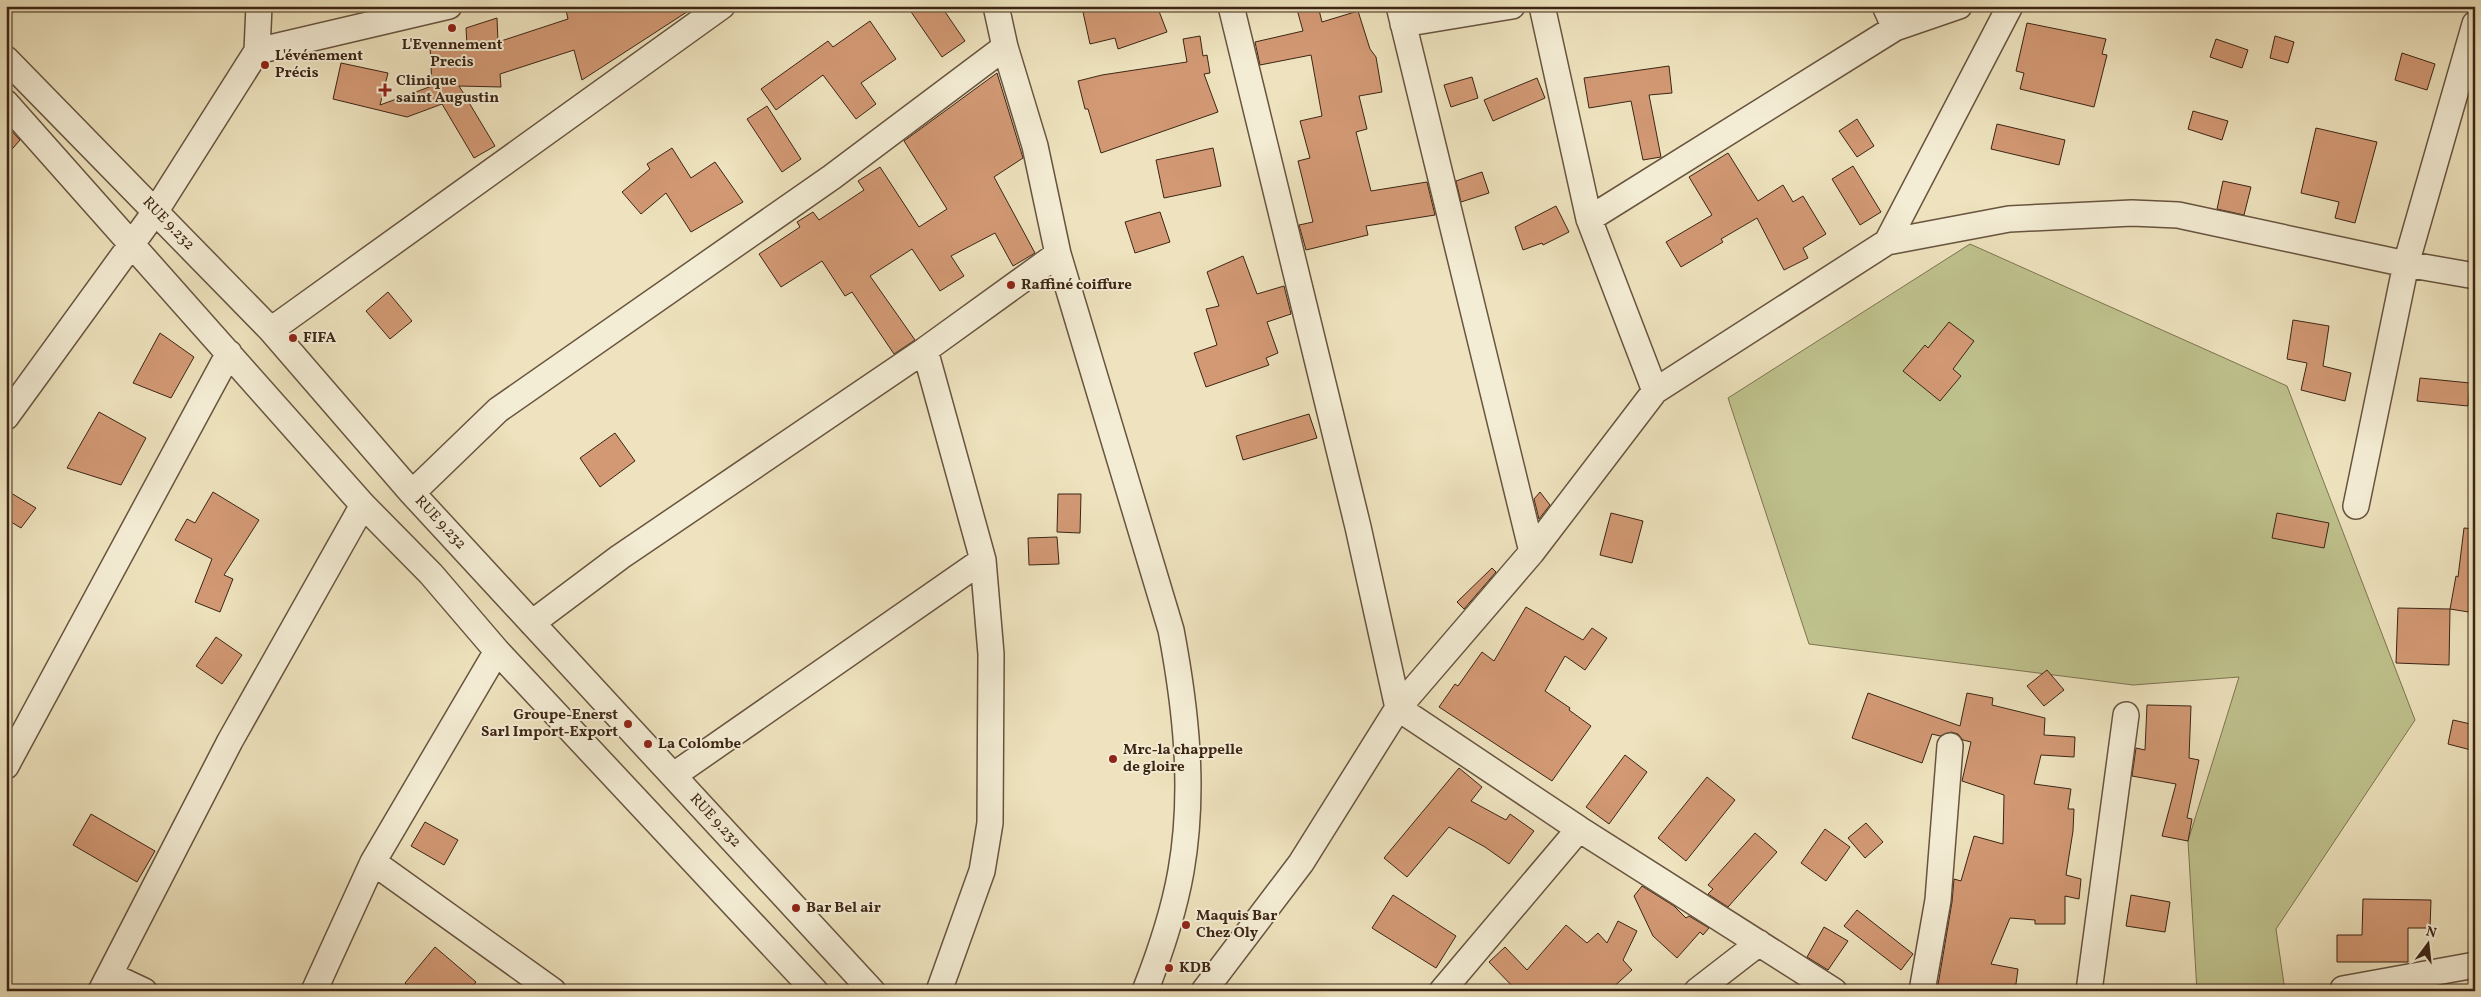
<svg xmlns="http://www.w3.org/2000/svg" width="2481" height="997" font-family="Vollkorn,serif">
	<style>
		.green { fill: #bfc28d; stroke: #7e7451 }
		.building { fill: #d29974; stroke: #3c2515 }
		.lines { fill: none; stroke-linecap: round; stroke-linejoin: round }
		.minor-casing { stroke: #68543f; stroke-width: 28 }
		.minor { stroke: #f4edd5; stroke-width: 25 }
		.poi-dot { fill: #8f2418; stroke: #f4edd5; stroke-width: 2 }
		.labels { text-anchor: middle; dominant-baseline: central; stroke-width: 4; stroke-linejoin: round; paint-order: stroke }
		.poi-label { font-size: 15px; font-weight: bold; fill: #3c2515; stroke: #f4edd5; text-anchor: start }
		.street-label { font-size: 15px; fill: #3c2515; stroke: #f4edd5 }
	</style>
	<rect width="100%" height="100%" fill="#eee3be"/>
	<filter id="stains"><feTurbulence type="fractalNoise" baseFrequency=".004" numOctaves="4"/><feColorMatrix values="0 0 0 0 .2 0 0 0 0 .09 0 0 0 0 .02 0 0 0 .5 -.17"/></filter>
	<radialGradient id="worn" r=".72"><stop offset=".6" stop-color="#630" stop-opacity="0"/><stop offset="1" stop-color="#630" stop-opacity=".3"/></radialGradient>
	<path class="green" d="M 1970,244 L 2287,386 L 2415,720 L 2276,929 L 2285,991 L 2197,991 L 2188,841 L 2239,677 L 2133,685 L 1809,644 L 1728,398 Z"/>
	<path class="building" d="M 565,6 L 696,6 L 582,80 L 574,50 L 500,74 L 501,87 L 459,86 L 495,146 L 474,158 L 442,104 L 407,117 L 333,99 L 341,63 L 388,73 L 380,105 L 432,86 L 430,46 L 467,45 L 466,28 L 497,18 L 498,42 L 568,19 Z
		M 907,6 L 941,6 L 965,41 L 942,57 Z
		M 1092,6 L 1157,6 L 1167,32 L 1118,49 L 1115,38 L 1090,44 L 1083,12 L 1093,10 Z
		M 1296,6 L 1318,6 L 1322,22 L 1358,11 L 1370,49 L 1376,57 L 1382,92 L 1359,96 L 1367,129 L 1356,132 L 1371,191 L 1427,182 L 1435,215 L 1366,226 L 1368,235 L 1306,250 L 1299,225 L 1313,222 L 1298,161 L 1310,158 L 1300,121 L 1322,116 L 1311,55 L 1260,65 L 1255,42 L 1303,31 Z
		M 870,21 L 896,59 L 861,83 L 876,104 L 856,119 L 823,75 L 776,110 L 761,89 L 828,41 L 833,47 Z
		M 2027,23 L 2106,39 L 2102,54 L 2107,55 L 2094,107 L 2020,89 L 2024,73 L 2016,71 Z
		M 1200,36 L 1203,56 L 1207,55 L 1210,73 L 1204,74 L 1218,112 L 1101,153 L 1088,109 L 1085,109 L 1078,81 L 1102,75 L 1187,62 L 1183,39 Z
		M 2275,36 L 2294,42 L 2288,63 L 2270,58 Z
		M 2216,39 L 2248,50 L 2242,68 L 2210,57 Z
		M 2402,53 L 2435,64 L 2427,90 L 2395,80 Z
		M 1669,66 L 1672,93 L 1649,95 L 1661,157 L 1643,160 L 1631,101 L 1589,108 L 1584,78 Z
		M 997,73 L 1023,158 L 994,177 L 1035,253 L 1013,266 L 995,233 L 951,256 L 964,276 L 940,291 L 912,249 L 870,276 L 915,340 L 894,354 L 852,292 L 845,296 L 822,261 L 781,287 L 759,254 L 800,227 L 797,222 L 813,212 L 819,220 L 864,190 L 858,181 L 880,167 L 919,227 L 947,209 L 904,141 Z
		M 1472,77 L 1478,98 L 1451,107 L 1444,85 Z
		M 1537,78 L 1545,98 L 1493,121 L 1484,100 Z
		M 767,106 L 801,159 L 782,172 L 747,119 Z
		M 2193,111 L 2228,121 L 2222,140 L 2188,129 Z
		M 1857,119 L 1874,146 L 1857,157 L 1839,131 Z
		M 1997,124 L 2065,140 L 2059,165 L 1991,149 Z
		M 6,125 L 20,140 L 6,156 Z
		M 2316,128 L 2377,142 L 2355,223 L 2335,218 L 2339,202 L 2301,193 Z
		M 672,148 L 691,178 L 715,162 L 743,202 L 691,232 L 666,193 L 641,214 L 622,192 L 650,169 L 647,164 Z
		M 1213,148 L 1221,186 L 1164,198 L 1156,160 Z
		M 1728,153 L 1758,201 L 1783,185 L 1793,202 L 1803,196 L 1826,234 L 1803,248 L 1808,258 L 1784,270 L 1757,218 L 1721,239 L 1723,242 L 1681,267 L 1666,242 L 1712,215 L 1689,177 Z
		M 1853,166 L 1881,212 L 1860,225 L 1832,179 Z
		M 1482,172 L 1489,193 L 1461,202 L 1456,181 Z
		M 2223,181 L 2251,187 L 2244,215 L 2217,209 Z
		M 1556,206 L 1569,232 L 1543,245 L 1542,243 L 1523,250 L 1515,227 Z
		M 1160,212 L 1170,242 L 1135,253 L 1125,222 Z
		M 1243,256 L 1257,294 L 1284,286 L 1291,314 L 1267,322 L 1278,353 L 1266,358 L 1269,365 L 1206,387 L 1194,353 L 1217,345 L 1206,309 L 1219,306 L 1207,272 Z
		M 388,292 L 412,321 L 390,339 L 366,311 Z
		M 2293,320 L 2329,326 L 2323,366 L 2351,373 L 2345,401 L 2301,390 L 2307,363 L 2287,359 Z
		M 1949,322 L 1974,341 L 1953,369 L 1961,376 L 1940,401 L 1903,371 L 1925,345 L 1928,348 Z
		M 160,333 L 194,357 L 171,398 L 133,383 Z
		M 2420,378 L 2470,383 L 2468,406 L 2417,401 Z
		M 99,412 L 146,438 L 121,485 L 67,468 Z
		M 1309,414 L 1317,438 L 1243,460 L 1236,436 Z
		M 615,433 L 635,461 L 600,487 L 580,458 Z
		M 6,490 L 36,508 L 21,528 L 6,519 Z
		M 213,492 L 259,520 L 224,575 L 233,579 L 220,612 L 195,602 L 212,559 L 175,540 L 187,519 L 195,523 Z
		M 1540,492 L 1550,505 L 1539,519 L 1534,499 Z
		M 1058,494 L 1081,494 L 1080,533 L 1057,532 Z
		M 1611,513 L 1643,521 L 1632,563 L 1600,555 Z
		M 2277,513 L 2329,523 L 2324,548 L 2272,538 Z
		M 2464,528 L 2475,529 L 2475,613 L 2450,609 L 2456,576 L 2458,577 Z
		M 1057,537 L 1059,564 L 1029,565 L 1028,538 Z
		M 1492,568 L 1496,572 L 1464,609 L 1457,602 Z
		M 1526,607 L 1583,640 L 1592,628 L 1607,638 L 1585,670 L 1565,656 L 1545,691 L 1570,708 L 1569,710 L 1591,726 L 1552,781 L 1439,707 L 1455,684 L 1458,686 L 1482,652 L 1494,661 Z
		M 2398,608 L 2450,609 L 2449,665 L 2396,663 Z
		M 216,637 L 242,655 L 222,684 L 196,666 Z
		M 2047,670 L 2064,690 L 2044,706 L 2027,686 Z
		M 1868,693 L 1960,726 L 1967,693 L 1993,698 L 1992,705 L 2045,718 L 2044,735 L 2075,737 L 2074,757 L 2041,755 L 2034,784 L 2071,789 L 2068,809 L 2074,809 L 2073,831 L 2066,875 L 2081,879 L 2079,899 L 2065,896 L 2065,924 L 2035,924 L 2035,920 L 2010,918 L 1991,964 L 2018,969 L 2015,991 L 1937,991 L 1952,902 L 1954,879 L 1961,881 L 1974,836 L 2003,844 L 2004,795 L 1962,781 L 1971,742 L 1963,740 L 1958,734 L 1951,732 L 1940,736 L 1932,734 L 1922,763 L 1852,738 Z
		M 2147,705 L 2191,706 L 2189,758 L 2199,760 L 2187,818 L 2192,819 L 2188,841 L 2162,836 L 2176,784 L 2132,776 L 2136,748 L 2145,750 Z
		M 2453,720 L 2475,725 L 2471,750 L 2448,744 Z
		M 1625,755 L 1647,772 L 1609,824 L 1586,807 Z
		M 1459,768 L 1482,787 L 1471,801 L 1506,820 L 1510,814 L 1534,831 L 1509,864 L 1485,847 L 1449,827 L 1407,877 L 1384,858 Z
		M 1707,777 L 1735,800 L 1686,861 L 1658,838 Z
		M 91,814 L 155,851 L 137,882 L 73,845 Z
		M 425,822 L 458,840 L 444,865 L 411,846 Z
		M 1866,823 L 1883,842 L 1865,858 L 1848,838 Z
		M 1825,829 L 1850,847 L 1826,881 L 1801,863 Z
		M 1755,833 L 1777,852 L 1728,907 L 1708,894 L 1713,889 L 1708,885 Z
		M 1642,886 L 1674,906 L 1686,918 L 1689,916 L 1709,928 L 1703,935 L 1700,932 L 1677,958 L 1653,936 L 1634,896 Z
		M 1393,895 L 1456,936 L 1436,968 L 1372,928 Z
		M 2131,895 L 2170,902 L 2165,932 L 2126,926 Z
		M 2363,899 L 2431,900 L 2430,928 L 2408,928 L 2408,962 L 2337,962 L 2337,935 L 2362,935 Z
		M 1857,910 L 1913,954 L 1901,970 L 1844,926 Z
		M 1618,921 L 1637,931 L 1623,960 L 1632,970 L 1609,991 L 1517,991 L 1489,962 L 1505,947 L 1527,970 L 1566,925 L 1587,943 L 1598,933 L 1607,943 Z
		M 1824,927 L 1848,941 L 1828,970 L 1807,957 Z
		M 435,947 L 476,982 L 468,991 L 414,991 L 405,983 Z"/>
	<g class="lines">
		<g class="minor-casing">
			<path id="minor" d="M 996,6 L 1005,47 L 1035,146 L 1058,254 L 1171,630 C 1186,709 1195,791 1181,871 C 1174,911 1160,953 1145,991
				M 1231,6 L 1358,527 L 1398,708 L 1579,829 L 1834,991
				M 1399,6 L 1532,552
				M 1542,6 L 1589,219 L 1655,391
				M 1885,6 L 1895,28
				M 1403,24 L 1512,6
				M 257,51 L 449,6
				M 6,59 L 271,330 L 412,493 L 872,991
				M 6,103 L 363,505 L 431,574 L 497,651 L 815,991
				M 1589,219 L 1895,28 L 1959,6
				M 1887,242 L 2010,6
				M 271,330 L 722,6
				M 925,350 L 983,560 L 991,654 L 990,823 L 982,871 L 939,991
				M 6,417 L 155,212 L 257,51 L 259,6
				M 412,493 L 498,410 L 832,177 L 1005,47
				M 2356,506 L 2406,264 L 2475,24
				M 532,623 L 620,557 L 925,350 L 1058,254
				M 6,766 L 229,353
				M 674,775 L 983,560
				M 373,862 L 553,991
				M 110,975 L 144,991
				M 2343,989 L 2475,965
				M 101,991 L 230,741 L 363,505
				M 314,991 L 373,862 L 497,651
				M 1204,991 L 1301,863 L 1398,708 L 1532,552 L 1655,391 L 1887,242 L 2009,219 L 2132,213 L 2178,215 L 2406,264 L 2475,276
				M 1442,991 L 1579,829
				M 1697,991 L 1759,943
				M 1922,991 L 1938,900 L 1950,746
				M 2089,991 L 2126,715"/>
		</g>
		<use href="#minor" class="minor"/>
	</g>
	<g class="poi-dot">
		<circle cx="452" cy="28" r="5"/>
		<circle cx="265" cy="65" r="5"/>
		<path d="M382.5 82.5h5v5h5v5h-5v5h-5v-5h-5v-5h5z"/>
		<circle cx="1011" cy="285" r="5"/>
		<circle cx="293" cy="338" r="5"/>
		<circle cx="628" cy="724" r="5"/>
		<circle cx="648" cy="744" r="5"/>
		<circle cx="1113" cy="759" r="5"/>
		<circle cx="796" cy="908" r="5"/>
		<circle cx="1186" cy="925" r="5"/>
		<circle cx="1169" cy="968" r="5"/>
	</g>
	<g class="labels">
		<g class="poi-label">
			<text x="452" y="45" text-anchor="middle">L'Evennement<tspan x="452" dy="17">Precis</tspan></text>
			<text x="275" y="56">L'événement<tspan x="275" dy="17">Précis</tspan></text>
			<text x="396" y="81">Clinique<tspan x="396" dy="17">saint Augustin</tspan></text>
			<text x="1021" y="285">Raffiné coiffure</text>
			<text x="303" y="338">FIFA</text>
			<text x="618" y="715" text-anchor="end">Groupe-Enerst<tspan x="618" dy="17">Sarl Import-Export</tspan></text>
			<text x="658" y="744">La Colombe</text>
			<text x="1123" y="750">Mrc-la chappelle<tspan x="1123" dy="17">de gloire</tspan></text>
			<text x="806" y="908">Bar Bel air</text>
			<text x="1196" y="916">Maquis Bar<tspan x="1196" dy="17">Chez Oly</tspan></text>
			<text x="1179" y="968">KDB</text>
		</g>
		<g class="street-label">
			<text transform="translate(168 224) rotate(46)">RUE 9.232</text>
			<text transform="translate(440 523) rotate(47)">RUE 9.232</text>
			<text transform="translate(715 821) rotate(47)">RUE 9.232</text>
		</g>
	</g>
	<rect width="2481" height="997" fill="none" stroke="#eee3be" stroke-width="25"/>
	<rect x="8" y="8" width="2466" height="982" fill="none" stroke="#3c2515" stroke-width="2.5"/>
	<rect x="12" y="12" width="2456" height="972" fill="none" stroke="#3c2515"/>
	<g transform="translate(2428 944) rotate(15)" stroke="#f4edd5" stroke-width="4" paint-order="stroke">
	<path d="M0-4L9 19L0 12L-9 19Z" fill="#3c2515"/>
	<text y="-8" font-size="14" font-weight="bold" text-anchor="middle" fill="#3c2515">N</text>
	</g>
	<rect width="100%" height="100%" filter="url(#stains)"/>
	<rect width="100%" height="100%" fill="url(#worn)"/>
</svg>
